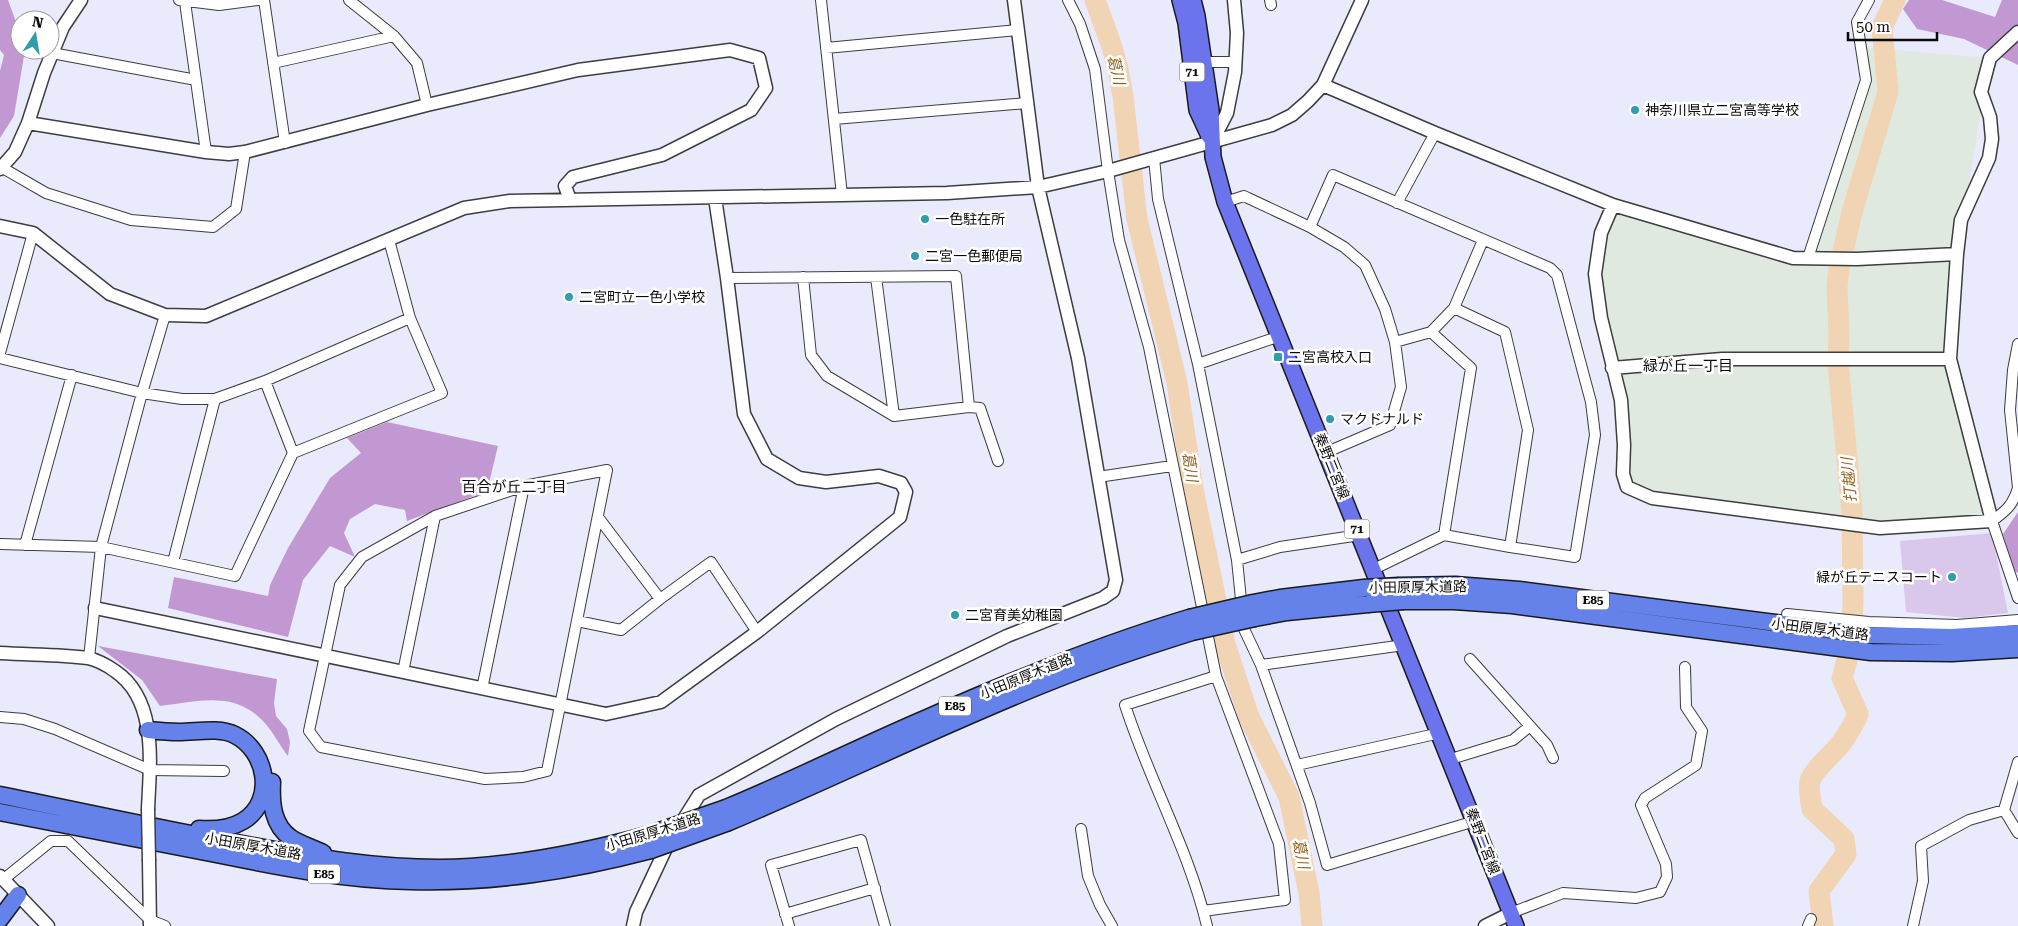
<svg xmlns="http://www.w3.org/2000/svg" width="2018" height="926" font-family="'Roboto Serif','Noto Sans JP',serif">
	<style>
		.industrial { fill: #dfe9df }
		.forest { fill: #c298d3 }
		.pitch { fill: #dac8ec }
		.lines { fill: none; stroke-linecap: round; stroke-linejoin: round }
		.river { stroke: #f0d4b3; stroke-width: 21 }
		.minor-casing { stroke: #3d3d3d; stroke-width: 12 }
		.tertiary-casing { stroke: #3d3d3d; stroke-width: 15 }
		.primary-casing { stroke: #1b1b1b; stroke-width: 18 }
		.trunk-casing { stroke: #1b1b1b; stroke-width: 19 }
		.minor { stroke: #fff; stroke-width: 10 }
		.tertiary { stroke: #fff; stroke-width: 12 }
		.primary { stroke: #6b74ec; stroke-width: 15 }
		.trunk { stroke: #6482ea; stroke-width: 16 }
		.tertiary-bridge-casing { stroke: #3d3d3d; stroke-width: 15; stroke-linecap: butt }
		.trunk-bridge-casing { stroke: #1b1b1b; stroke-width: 19; stroke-linecap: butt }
		.tertiary-bridge { stroke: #fff; stroke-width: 12 }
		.trunk-bridge { stroke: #6482ea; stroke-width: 16 }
		.poi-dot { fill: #309dad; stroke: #fff; stroke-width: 2 }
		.labels { text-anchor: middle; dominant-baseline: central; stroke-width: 5; stroke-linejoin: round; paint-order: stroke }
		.shield { fill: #fff; stroke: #545454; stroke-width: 1 }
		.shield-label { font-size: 12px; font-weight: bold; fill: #0a0a0a }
		.poi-label { font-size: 14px; fill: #0a0a0a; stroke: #fff; text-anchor: start }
		.street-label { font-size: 14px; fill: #0a0a0a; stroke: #fff }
		.water-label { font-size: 15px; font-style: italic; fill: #8f6420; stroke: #fff }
		.neighbourhood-label { font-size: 15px; fill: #0a0a0a; stroke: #fff }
	</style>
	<rect width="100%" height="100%" fill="#eaeafd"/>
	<path class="industrial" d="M 1861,47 L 1990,58 L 1957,254 L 1950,359 L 1992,521 L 1880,528 L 1627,487 L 1595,274 L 1613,205 L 1808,258 L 1865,85 Z"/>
	<path class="forest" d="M 0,0 L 8,0 L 20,33 L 20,50 L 25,50 L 14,116 L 0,138 L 0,71 L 4,55 L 0,50 Z
		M 1909,0 L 1942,0 L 1995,17 L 2002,0 L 2018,0 L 2018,65 L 1964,39 L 1917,29 L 1903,9 Z
		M 387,422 L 498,446 L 487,491 L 407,521 L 405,510 L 375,504 L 350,519 L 344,533 L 355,557 L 330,546 L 303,580 L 288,637 L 168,608 L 174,577 L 268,596 L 270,585 L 288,548 L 330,478 L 361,453 L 347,438 Z
		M 2018,512 L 2018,573 L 2014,571 L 2003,534 Z
		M 98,646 L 277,679 L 274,703 L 276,716 L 287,729 L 290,742 L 288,756 C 279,745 273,731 263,721 C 233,690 198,702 160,706 L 142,680 Z"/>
	<path class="pitch" d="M 1992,533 L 2008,613 L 1964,618 L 1906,612 L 1900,541 Z"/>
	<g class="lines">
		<path class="river" d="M 1095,0 L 1112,47 L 1118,69 L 1123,96 L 1137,219 L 1177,383 L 1193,489 L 1225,644 L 1249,717 L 1289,797 L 1309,893 L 1312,926
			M 1823,926 L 1819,891 L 1846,854 L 1844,839 L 1812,809 C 1811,802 1808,789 1810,781 C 1813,771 1830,756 1838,747 C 1844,741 1855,722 1858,714 L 1842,678 L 1851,646 L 1853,600 L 1852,513 L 1838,363 L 1839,335 L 1837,287 L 1839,268 L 1852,212 L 1888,92 L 1882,27 L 1895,0"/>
		<g class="minor-casing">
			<path id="minor" d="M 179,0 L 219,5 L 258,0
				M 264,0 L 285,143
				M 349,0 L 394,36 L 417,63 L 427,105
				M 821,0 L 842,195
				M 1068,0 L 1080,24 L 1095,69 L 1108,171 L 1119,240 L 1149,347 L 1216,676 L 1279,844 L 1285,900 L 1203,911
				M 1270,0 L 1271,5
				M 185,2 L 206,152
				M 826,48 L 1018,30
				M 52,53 L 196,80
				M 1204,62 L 1236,62
				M 273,63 L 394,36
				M 834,119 L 1027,103
				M 1154,158 L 1158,199 L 1198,364 L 1237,560 L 1244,629 L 1261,665
				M 1,167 L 46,193 L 131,220 L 213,227 L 236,209 L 245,152
				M 1225,202 L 1244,196 L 1248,198 L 1310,227 L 1344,247 L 1365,265 L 1385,309 L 1395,342 L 1401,387 L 1390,425 L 1327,452
				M 1397,203 L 1435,133
				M 1310,227 L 1333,175 L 1550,268 L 1557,275 L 1591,402 L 1595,435 L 1575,557 L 1510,547
				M 1808,258 L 1866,80 L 1857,22 L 1869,0
				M 803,277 L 811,355 L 827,376 L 894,416 L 969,407 L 980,408 L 998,461
				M 876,277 L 894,416
				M 727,278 L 956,276 L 969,407
				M 1431,332 L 1471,368 L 1444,535 L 1510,547 L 1528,430 L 1505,332 L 1454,308
				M 1395,342 L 1431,332 L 1454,308 L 1483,240
				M 2018,344 L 2013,370 L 2010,410 L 2018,488 C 2013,505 2006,511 1992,521 L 2018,598
				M 0,353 L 33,233
				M 0,358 L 142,393 L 182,399 L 215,399 L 265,381 L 410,318
				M 1198,364 L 1280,336
				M 265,381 L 293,453
				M 607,470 L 547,771 L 523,777 L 485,779 L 321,747 L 309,731 L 340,585 L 362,557 L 435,516 L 524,486 Z
				M 1098,477 L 1172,466
				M 598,517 L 660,599 L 711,562 L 757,632
				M 0,544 L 101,547 L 235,576 L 293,453 L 442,393 L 410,318 L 389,240
				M 25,545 L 72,375
				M 1237,560 L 1280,547 L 1360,535
				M 173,562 L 215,399
				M 1374,569 L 1444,535
				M 1787,614 L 1869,622 L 1957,625 L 2018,620
				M 577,621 L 621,630 L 660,599
				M 1404,645 L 1261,665 L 1310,803 L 1327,865 L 1475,821
				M 89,658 L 101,547 L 142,393 L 165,315
				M 1470,659 L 1547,745 L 1553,758
				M 403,672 L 435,516
				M 482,689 L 524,486
				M 0,717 L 24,719 L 55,729 L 150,770 L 224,771
				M 1451,759 L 1513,740 L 1530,726
				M 2018,762 L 2004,810 L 2018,833
				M 1297,765 L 1440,733
				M 1081,829 L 1088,876 L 1100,905 L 1112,926
				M 4,879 L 51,841 L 68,841 L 150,920 L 165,926
				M 1511,913 L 1563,893 L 1636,898 L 1660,892 L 1667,877 L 1666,864 L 1641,805 L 1645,798 L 1696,765 L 1702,731 L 1686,707 L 1685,667
				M 785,914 L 875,888
				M 789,926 L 771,865 L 861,840 L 885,926
				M 1207,926 C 1189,850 1149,780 1125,705 L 1216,676
				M 1808,926 L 1811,919
				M 1913,926 L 1923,881 L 1921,846 L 1969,820 L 2004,810"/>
		</g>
		<g class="tertiary-casing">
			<path id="tertiary" d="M 1323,85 L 1435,133 L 1613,205 L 1793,258 L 1857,259 L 1957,254
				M 28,123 L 206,152 L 229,154 L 245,152 L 427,105 L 578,70 L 730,50 L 759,58 L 766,88 L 751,110 L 662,155 L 573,177 L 565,186 L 570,200
				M 1212,142 L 1227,113 L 1235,72 L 1237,33 L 1234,0
				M 0,169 L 15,152 L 28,123 L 44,73 L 63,27 L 81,0
				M 1613,205 L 1601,233 L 1595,274 L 1601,318 L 1621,400 L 1624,445 L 1623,474 L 1627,487 L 1652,498 L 1880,528 L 1992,521 L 1950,359 L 1957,254 L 1961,220 L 1989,158 L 1992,139 L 1990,117 L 1981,92 L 1990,58 L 2018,32
				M 0,226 L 33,233 L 110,294 L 165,315 L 206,316 L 464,208 L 510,201 L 947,193 L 1038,187 L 1108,171 L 1272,125 L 1292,115 L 1308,101 L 1323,85 L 1362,0
				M 1612,368 L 1722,359 L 1950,359
				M 95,608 L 606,714 L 661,702 L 757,632 L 900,517 L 906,492 L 901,483 L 879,476 L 826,482 L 799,478 L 767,459 L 744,414 L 727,278 L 715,198
				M 0,653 C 29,655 59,654 88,658 C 97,660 108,666 115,671 C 158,700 150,763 148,809
				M 149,861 L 150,926
				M 0,876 L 48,926
				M 633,926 L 636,912 L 667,846 L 699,795 L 836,719 L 1007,636 L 1103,598 L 1113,591 L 1116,580 L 1078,358 L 1038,187 L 1014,0
				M 1485,926 L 1511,913"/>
		</g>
		<g class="primary-casing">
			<path id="primary" d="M 1180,0 L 1186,23 L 1197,110 L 1209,136
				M 1193,0 L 1197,16 L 1211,110 L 1213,157 L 1225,202 L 1516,926"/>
		</g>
		<g class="trunk-casing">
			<path id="trunk" d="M 1399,586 L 1455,585 L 1519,590 L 1869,635 L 1951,637 L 2018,633
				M 1403,601 L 1454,601 L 1512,605 L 1871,652 L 1952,653 L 2018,649
				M 1253,603 L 1280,598 L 1364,588
				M 1255,618 L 1287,612 L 1368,604
				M 148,730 C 158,731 168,732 179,732 C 197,732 219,727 235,735 C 267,751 276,801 243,821 C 230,829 214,830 199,829
				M 272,782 C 271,802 272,825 291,838 C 300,844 313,848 323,853
				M 0,795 C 74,810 148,826 222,840 C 303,856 387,872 470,867 C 531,863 589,851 648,835
				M 726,808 C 794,780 859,747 927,718 C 1013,680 1099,645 1189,618
				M 0,812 C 72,826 144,840 216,854 C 280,867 346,880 411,881 C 495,883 570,871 651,850
				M 729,822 C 836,777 941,725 1049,682 C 1096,663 1144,647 1192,632
				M 0,919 L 18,895"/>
		</g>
		<use href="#minor" class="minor"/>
		<use href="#tertiary" class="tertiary"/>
		<use href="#primary" class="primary"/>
		<use href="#trunk" class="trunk"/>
		<g class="tertiary-bridge-casing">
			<path id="tertiary-bridge" d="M 148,809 L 149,861"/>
		</g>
		<g class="trunk-bridge-casing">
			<path id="trunk-bridge" d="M 1364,588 L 1399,586
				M 1368,604 L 1403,601
				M 1189,618 L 1253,603
				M 1192,632 L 1255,618
				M 648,835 L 726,808
				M 651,850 L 729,822"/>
		</g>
		<use href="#tertiary-bridge" class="tertiary-bridge"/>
		<use href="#trunk-bridge" class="trunk-bridge"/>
	</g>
	<g class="poi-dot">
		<circle cx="1635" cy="110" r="5"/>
		<circle cx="925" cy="219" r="5"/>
		<circle cx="915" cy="256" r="5"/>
		<circle cx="569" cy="297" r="5"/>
		<rect x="1273" y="352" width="10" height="10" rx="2.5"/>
		<circle cx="1330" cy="419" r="5"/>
		<circle cx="1952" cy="577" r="5"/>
		<circle cx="955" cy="615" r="5"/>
	</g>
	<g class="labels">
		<g class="shield">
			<rect x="1179.5" y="62.5" width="25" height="19" rx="4"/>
			<rect x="1344.5" y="519.5" width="25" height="19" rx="4"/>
			<rect x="1577" y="590.5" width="32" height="19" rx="4"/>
			<rect x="939" y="696.5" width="32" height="19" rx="4"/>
			<rect x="308" y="864.5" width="32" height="19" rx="4"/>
		</g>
		<g class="shield-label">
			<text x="1192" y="72">71</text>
			<text x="1357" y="529">71</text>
			<text x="1593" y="600">E85</text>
			<text x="955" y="706">E85</text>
			<text x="324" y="874">E85</text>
		</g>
		<g class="poi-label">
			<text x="1645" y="110">神奈川県立二宮高等学校</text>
			<text x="935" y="219">一色駐在所</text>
			<text x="925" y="256">二宮一色郵便局</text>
			<text x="579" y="297">二宮町立一色小学校</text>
			<text x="1288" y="357">二宮高校入口</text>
			<text x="1340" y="419">マクドナルド</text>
			<text x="1942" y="577" text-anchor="end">緑が丘テニスコート</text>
			<text x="965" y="615">二宮育美幼稚園</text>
		</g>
		<g class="street-label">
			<text transform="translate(1332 466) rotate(68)">秦野二宮線</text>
			<text transform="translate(1418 587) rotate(-1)">小田原厚木道路</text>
			<text transform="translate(1820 629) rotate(7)">小田原厚木道路</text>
			<text transform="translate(1026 676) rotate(-22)">小田原厚木道路</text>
			<text transform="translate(653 832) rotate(-17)">小田原厚木道路</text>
			<text transform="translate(1483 841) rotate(69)">秦野二宮線</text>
			<text transform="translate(253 846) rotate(10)">小田原厚木道路</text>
		</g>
		<g class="water-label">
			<text transform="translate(1116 70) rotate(77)">葛川</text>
			<text transform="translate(1190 467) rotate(81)">葛川</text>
			<text transform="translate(1849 480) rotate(-95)">打越川</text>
			<text transform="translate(1301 854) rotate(78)">葛川</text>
		</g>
		<g class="neighbourhood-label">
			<text x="1688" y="366">緑が丘一丁目</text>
			<text x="514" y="487">百合が丘二丁目</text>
		</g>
	</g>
	<g transform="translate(35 35) rotate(12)"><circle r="24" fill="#ffffff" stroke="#9d9d9d"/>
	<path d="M0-4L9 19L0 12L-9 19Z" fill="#309dad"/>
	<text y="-8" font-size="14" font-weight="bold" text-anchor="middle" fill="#0a0a0a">N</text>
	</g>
	<path d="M1848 32v8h89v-8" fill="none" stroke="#0a0a0a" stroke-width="2.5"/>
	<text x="1856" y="32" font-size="15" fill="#0a0a0a" stroke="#ffffff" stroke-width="4" paint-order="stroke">50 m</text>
</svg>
